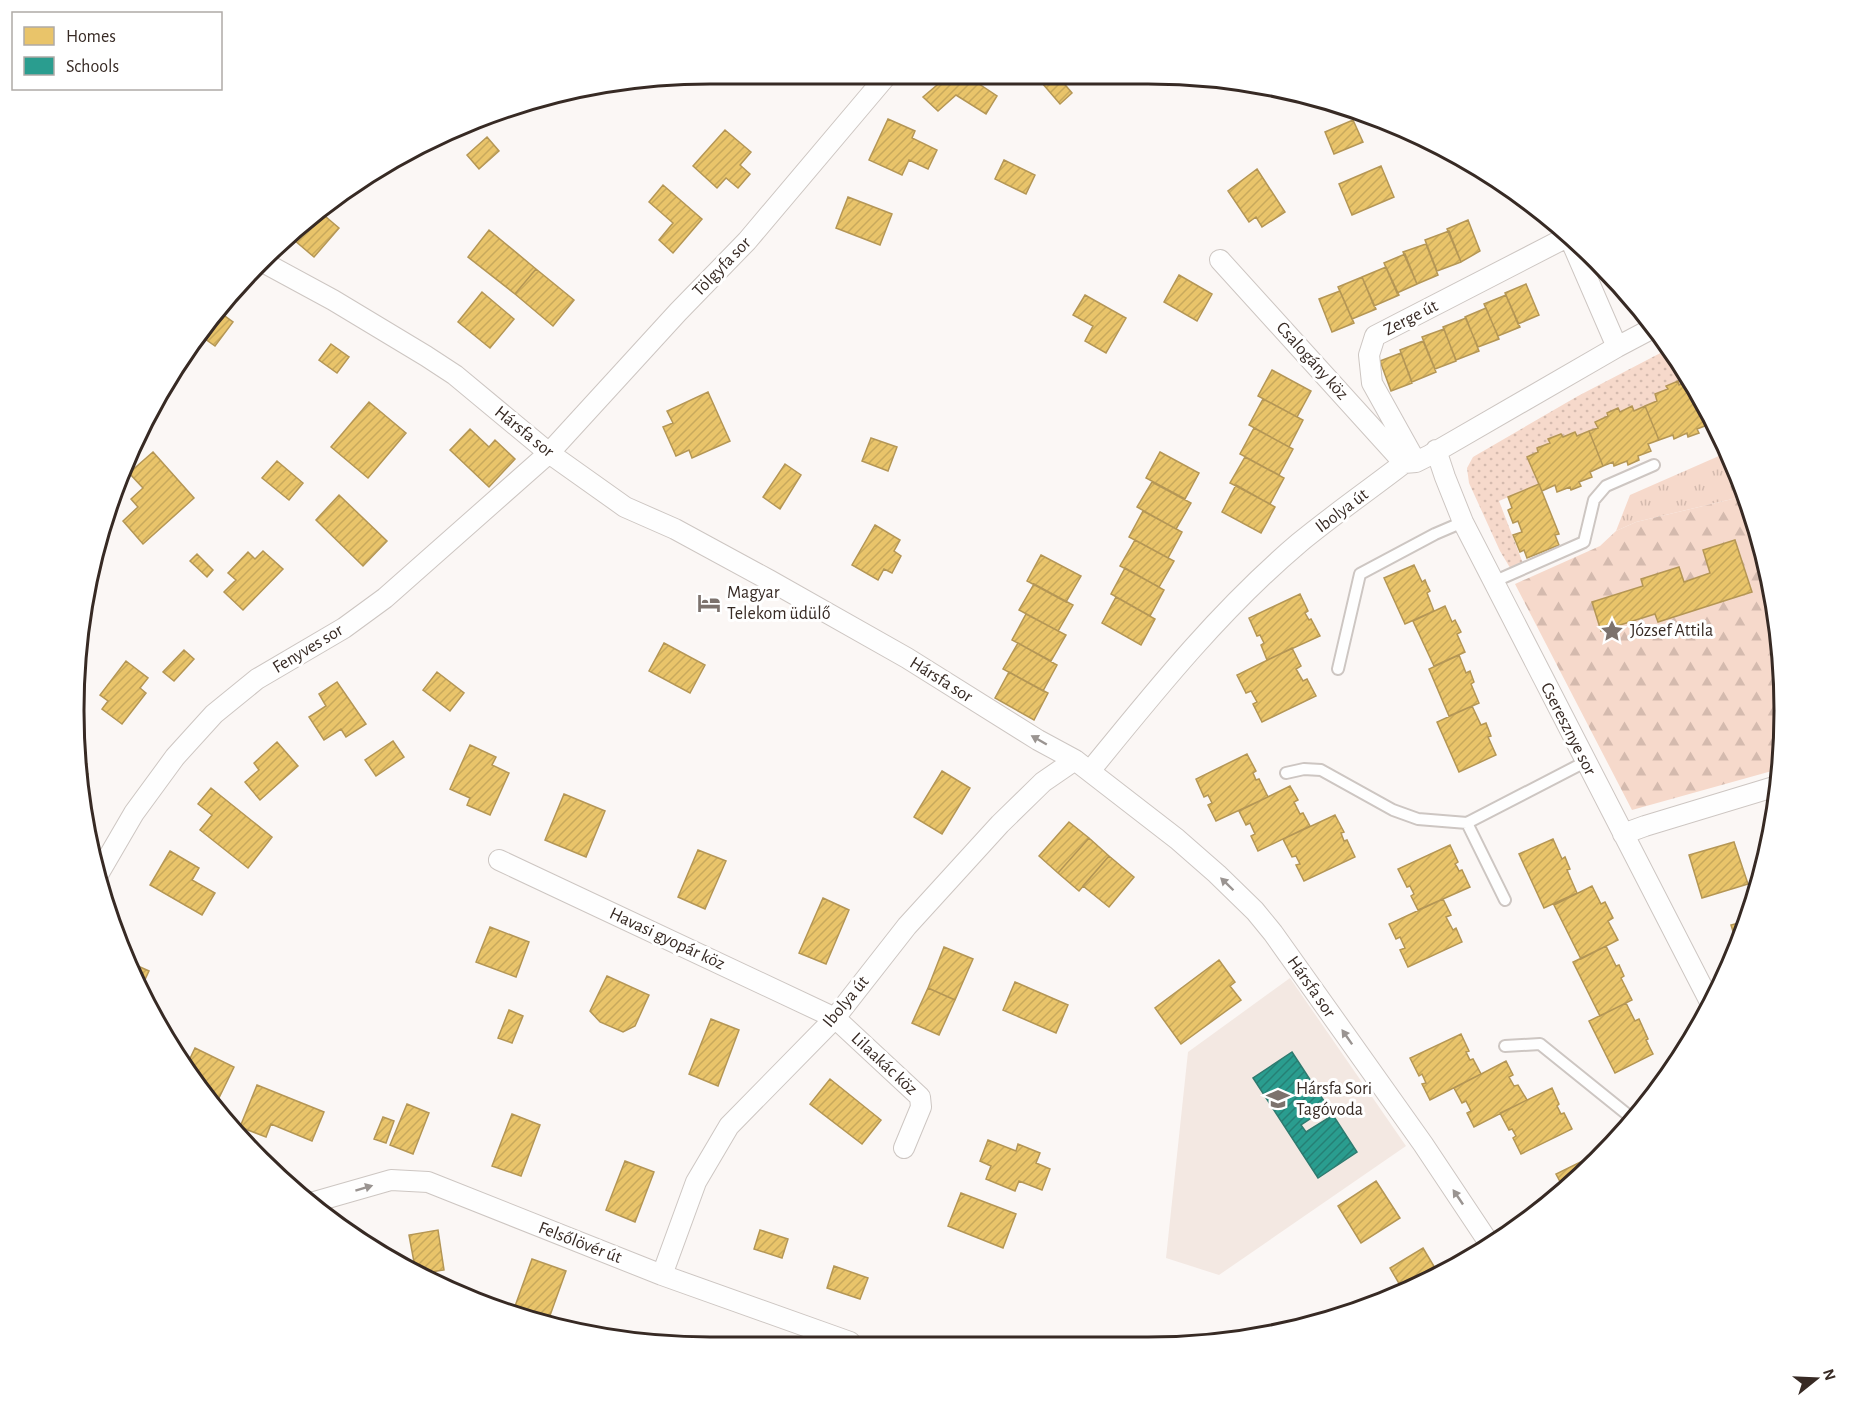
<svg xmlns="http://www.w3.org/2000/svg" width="1858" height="1421" font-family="'Alegreya Sans',sans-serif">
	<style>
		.built { fill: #f3e8e2 }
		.grass { fill: url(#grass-tufts) }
		.forest { fill: url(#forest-firs) }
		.park { fill: url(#park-dots) }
		.homes { fill: url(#homes-hatch); stroke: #b49655; stroke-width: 1.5 }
		.schools { fill: url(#schools-hatch); stroke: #2e7a6f; stroke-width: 1.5 }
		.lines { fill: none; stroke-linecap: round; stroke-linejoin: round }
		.lane-casing { stroke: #cdc6c2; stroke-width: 14 }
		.street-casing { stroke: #cdc6c2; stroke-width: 22 }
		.lane { stroke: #fefefe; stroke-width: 10 }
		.street { stroke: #fefefe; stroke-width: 20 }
		.oneway { fill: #9a9491 }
		.labels { text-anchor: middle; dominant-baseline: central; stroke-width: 6; stroke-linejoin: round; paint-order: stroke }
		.street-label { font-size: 18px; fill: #372a24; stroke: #fff }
		.poi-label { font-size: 18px; fill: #372a24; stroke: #fff; text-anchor: start }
		.rim { fill: none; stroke: #372a24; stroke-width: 3 }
	</style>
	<defs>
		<pattern id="grass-tufts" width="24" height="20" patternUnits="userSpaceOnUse" patternTransform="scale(1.5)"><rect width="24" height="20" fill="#f6d9cb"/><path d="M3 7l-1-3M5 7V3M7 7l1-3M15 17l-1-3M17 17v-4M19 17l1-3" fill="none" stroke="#d4baae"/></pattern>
		<pattern id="forest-firs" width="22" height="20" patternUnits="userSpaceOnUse" patternTransform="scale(1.5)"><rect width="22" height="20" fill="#f6d9cb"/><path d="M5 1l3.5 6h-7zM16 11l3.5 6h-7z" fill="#d4baae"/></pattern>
		<pattern id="park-dots" width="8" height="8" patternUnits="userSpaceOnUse" patternTransform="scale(1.5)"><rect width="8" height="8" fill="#f6d9cb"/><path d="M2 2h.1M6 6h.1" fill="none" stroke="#d4baae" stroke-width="1.8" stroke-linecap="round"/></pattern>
		<pattern id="homes-hatch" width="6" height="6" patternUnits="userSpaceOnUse" patternTransform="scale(1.5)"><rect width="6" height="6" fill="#e9c46a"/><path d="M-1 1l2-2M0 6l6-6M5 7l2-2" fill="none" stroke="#c8a95c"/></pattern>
		<pattern id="schools-hatch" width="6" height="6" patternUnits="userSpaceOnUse" patternTransform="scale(1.5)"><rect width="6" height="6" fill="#2a9d8f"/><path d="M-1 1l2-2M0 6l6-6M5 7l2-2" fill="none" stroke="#258075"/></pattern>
	</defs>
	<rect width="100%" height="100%" fill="#fbf7f5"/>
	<path class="built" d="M 1290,978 L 1406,1146 L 1219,1275 L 1166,1258 L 1188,1052 Z"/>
	<path class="grass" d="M 1728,452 L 1736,466 L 1745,496 L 1636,522 L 1616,531 L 1630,495 Z"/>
	<path class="forest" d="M 1745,496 L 1772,586 L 1784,710 L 1779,769 L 1632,810 L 1515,584 L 1600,546 L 1616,531 L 1636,522 Z"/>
	<path class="park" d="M 1670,348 L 1677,356 L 1690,380 L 1679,385 L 1678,381 L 1666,386 L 1668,389 L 1657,401 L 1634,411 L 1632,407 L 1620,412 L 1618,409 L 1607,413 L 1608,416 L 1595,422 L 1598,428 L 1577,436 L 1575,432 L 1563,437 L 1561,434 L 1548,439 L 1550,443 L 1538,448 L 1538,452 L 1528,456 L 1539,484 L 1499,501 L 1524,566 L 1512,571 L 1500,551 L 1469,483 L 1467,468 L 1473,457 L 1578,396 Z"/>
	<path class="homes" d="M 950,74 L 964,74 L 997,96 L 986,114 L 956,95 L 938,111 L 923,97 Z
		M 1051,74 L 1056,74 L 1072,93 L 1060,104 L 1042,83 Z
		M 888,119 L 915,131 L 912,138 L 937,150 L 928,169 L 909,160 L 902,175 L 869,160 Z
		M 1353,120 L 1363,142 L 1334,154 L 1325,132 Z
		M 725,130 L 751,152 L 740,165 L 750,174 L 738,188 L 726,178 L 717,188 L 693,166 Z
		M 487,137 L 499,151 L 479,169 L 467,155 Z
		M 1004,160 L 1035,175 L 1026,194 L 995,179 Z
		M 1381,166 L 1394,197 L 1352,215 L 1339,184 Z
		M 1257,169 L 1285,212 L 1262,227 L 1256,217 L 1249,222 L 1228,191 Z
		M 663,185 L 702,219 L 673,253 L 659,240 L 673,223 L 649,202 Z
		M 848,197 L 892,214 L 880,245 L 836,228 Z
		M 319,211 L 339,228 L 314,257 L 294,240 L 304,228 L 299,225 Z
		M 1468,220 L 1480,251 L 1461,262 L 1447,229 Z
		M 489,230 L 536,269 L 515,294 L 468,257 Z
		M 1449,231 L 1461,262 L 1437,271 L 1425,240 Z
		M 1426,244 L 1438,275 L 1417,284 L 1403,252 Z
		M 1405,254 L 1417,284 L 1397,293 L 1384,263 Z
		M 1386,267 L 1399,295 L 1374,306 L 1362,277 Z
		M 536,269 L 574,300 L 553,326 L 515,294 Z
		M 1179,275 L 1212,294 L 1197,321 L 1164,302 Z
		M 1362,277 L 1376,309 L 1352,319 L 1338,287 Z
		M 1526,284 L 1539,315 L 1518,324 L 1505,293 Z
		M 1340,291 L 1354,323 L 1332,332 L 1319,299 Z
		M 482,292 L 514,319 L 490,348 L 458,322 Z
		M 1085,295 L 1126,318 L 1106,353 L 1085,341 L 1093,326 L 1073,315 Z
		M 1506,295 L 1520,327 L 1498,336 L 1484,304 Z
		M 1486,308 L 1499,339 L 1478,347 L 1465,317 Z
		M 218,311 L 233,322 L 215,346 L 201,336 Z
		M 1466,318 L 1479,351 L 1456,360 L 1443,327 Z
		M 1444,329 L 1456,361 L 1435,369 L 1422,337 Z
		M 1423,341 L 1436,372 L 1412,382 L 1400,350 Z
		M 331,344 L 349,357 L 337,373 L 319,360 Z
		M 1401,353 L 1412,383 L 1391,391 L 1380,361 Z
		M 1272,370 L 1311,391 L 1297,417 L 1258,396 Z
		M 1690,380 L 1711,419 L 1709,420 L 1710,424 L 1697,429 L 1699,433 L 1688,437 L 1687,433 L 1674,439 L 1673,435 L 1659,440 L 1645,406 L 1657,401 L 1655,394 L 1668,389 L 1666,386 L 1678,381 L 1679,385 Z
		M 708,392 L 730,441 L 692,458 L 689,450 L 676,456 L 663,427 L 673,423 L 667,411 Z
		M 1263,399 L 1303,420 L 1289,447 L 1249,425 Z
		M 369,402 L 406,433 L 368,478 L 331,447 Z
		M 1632,406 L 1634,411 L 1645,406 L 1659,440 L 1648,444 L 1651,451 L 1638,456 L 1639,460 L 1628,465 L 1627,461 L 1614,466 L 1613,462 L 1603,466 L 1589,431 L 1598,428 L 1595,422 L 1608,416 L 1607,413 L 1618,408 L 1620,412 Z
		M 1254,428 L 1293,449 L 1279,475 L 1240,454 Z
		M 470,429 L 489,447 L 495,440 L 515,459 L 489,487 L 450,450 Z
		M 1589,431 L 1603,466 L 1590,472 L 1592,477 L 1579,482 L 1581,486 L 1571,490 L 1570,487 L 1557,492 L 1555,485 L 1542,491 L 1527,457 L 1538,452 L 1537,448 L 1550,443 L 1548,439 L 1561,434 L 1563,437 L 1575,432 L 1577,436 Z
		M 871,438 L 897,447 L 888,471 L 862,461 Z
		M 153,452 L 194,498 L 143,544 L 123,521 L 138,507 L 131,499 L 143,488 L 129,473 Z
		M 1160,452 L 1199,473 L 1185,499 L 1146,478 Z
		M 1245,457 L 1284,478 L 1270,504 L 1230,483 Z
		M 277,461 L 303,483 L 289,500 L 262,478 Z
		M 785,464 L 801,475 L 780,509 L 763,497 Z
		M 1152,482 L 1191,503 L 1176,529 L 1137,507 Z
		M 1539,484 L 1559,534 L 1555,535 L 1559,545 L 1527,558 L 1524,550 L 1520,552 L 1513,535 L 1522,532 L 1518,521 L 1513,523 L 1508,510 L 1512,508 L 1508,497 Z
		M 1236,485 L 1275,507 L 1261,533 L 1222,512 Z
		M 339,495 L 387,541 L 363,566 L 316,520 Z
		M 1143,511 L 1182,532 L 1168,558 L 1129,537 Z
		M 875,525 L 900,540 L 894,551 L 901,556 L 892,573 L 884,569 L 878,580 L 852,565 Z
		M 1135,540 L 1174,561 L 1159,587 L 1120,566 Z
		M 1735,540 L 1752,592 L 1658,622 L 1655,614 L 1601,631 L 1592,602 L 1643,586 L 1641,579 L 1679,567 L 1684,582 L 1710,573 L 1703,550 Z
		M 263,551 L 283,569 L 243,610 L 224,592 L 236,580 L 228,573 L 248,552 L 255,559 Z
		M 197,554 L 213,570 L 207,577 L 190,561 Z
		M 1041,555 L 1081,576 L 1066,602 L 1027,581 Z
		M 1414,565 L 1422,582 L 1425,580 L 1427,585 L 1430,591 L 1427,593 L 1434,611 L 1405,624 L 1384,578 Z
		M 1125,568 L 1164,590 L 1150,616 L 1111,594 Z
		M 1034,584 L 1073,605 L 1058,631 L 1019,610 Z
		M 1300,594 L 1308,611 L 1305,613 L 1309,620 L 1311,619 L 1320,636 L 1267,660 L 1261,645 L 1264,643 L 1260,635 L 1257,636 L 1249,618 Z
		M 1116,597 L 1155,619 L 1141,645 L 1102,623 Z
		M 1445,606 L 1452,622 L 1455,620 L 1461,632 L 1457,634 L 1465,652 L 1434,666 L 1413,621 Z
		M 1026,614 L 1066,635 L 1051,661 L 1012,640 Z
		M 664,643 L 705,665 L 690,693 L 649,671 Z
		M 1018,643 L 1057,665 L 1043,691 L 1003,669 Z
		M 1292,648 L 1301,666 L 1296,669 L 1303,681 L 1307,679 L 1316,696 L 1262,722 L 1253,704 L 1257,702 L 1251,691 L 1246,693 L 1237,675 Z
		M 184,650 L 194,659 L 174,681 L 163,672 Z
		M 1459,655 L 1466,673 L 1470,671 L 1474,682 L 1471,684 L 1479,703 L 1449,716 L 1429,669 Z
		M 126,661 L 148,678 L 140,688 L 146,693 L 122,724 L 102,709 L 108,701 L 100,695 Z
		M 437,672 L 464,693 L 450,711 L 423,690 Z
		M 1009,672 L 1048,693 L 1034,720 L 995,698 Z
		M 337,682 L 366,724 L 346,737 L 341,729 L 324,740 L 309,717 L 326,706 L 319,694 Z
		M 1472,706 L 1481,725 L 1486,723 L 1491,736 L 1488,737 L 1496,755 L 1459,772 L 1437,722 Z
		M 393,741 L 404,757 L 376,776 L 365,760 Z
		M 277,742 L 298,766 L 260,800 L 245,782 L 259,770 L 254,763 Z
		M 470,745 L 496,757 L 492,765 L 509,773 L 490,815 L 467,805 L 470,798 L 450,789 Z
		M 1247,754 L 1256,771 L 1253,773 L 1256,780 L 1259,779 L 1268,797 L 1216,821 L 1208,805 L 1212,803 L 1208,795 L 1204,797 L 1196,779 Z
		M 76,758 L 87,764 L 82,771 L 88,774 L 81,785 Z
		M 942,771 L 970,788 L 942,834 L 914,817 Z
		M 1290,786 L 1298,800 L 1294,802 L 1300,814 L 1303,813 L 1310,826 L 1258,851 L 1251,836 L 1255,834 L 1250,823 L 1246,825 L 1239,811 Z
		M 211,788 L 272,837 L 248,868 L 200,830 L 212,815 L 198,804 Z
		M 564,794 L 605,811 L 586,857 L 545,840 Z
		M 1335,815 L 1344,832 L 1341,833 L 1344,841 L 1347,840 L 1355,857 L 1304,881 L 1296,865 L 1300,864 L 1296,856 L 1292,857 L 1283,839 Z
		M 1069,822 L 1089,838 L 1058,873 L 1039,856 Z
		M 1089,838 L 1109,856 L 1079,891 L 1058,873 Z
		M 1553,839 L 1562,859 L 1565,857 L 1570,869 L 1567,870 L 1577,893 L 1544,908 L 1519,854 Z
		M 1734,842 L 1748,884 L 1702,898 L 1689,855 Z
		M 1450,845 L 1458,862 L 1455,864 L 1457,867 L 1459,871 L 1462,870 L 1470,887 L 1418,910 L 1411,896 L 1414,894 L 1410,886 L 1407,887 L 1398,869 Z
		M 698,850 L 726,861 L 705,909 L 678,897 Z
		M 170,851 L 199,868 L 192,880 L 215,893 L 202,915 L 150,885 Z
		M 1109,856 L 1134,877 L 1109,907 L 1083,886 Z
		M 1592,886 L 1601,904 L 1605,902 L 1613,918 L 1608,921 L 1618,940 L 1581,959 L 1554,905 Z
		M 823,898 L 849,910 L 826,964 L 799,953 Z
		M 1443,899 L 1451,915 L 1446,917 L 1453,930 L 1456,928 L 1462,942 L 1408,967 L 1400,950 L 1405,948 L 1400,937 L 1396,939 L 1389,924 Z
		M 1746,921 L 1738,947 L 1731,925 Z
		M 490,927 L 529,942 L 516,977 L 476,962 Z
		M 1606,946 L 1616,966 L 1619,965 L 1624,976 L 1621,978 L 1632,1000 L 1600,1016 L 1573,962 Z
		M 944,947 L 973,959 L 955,1000 L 928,988 Z
		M 1219,960 L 1235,982 L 1230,986 L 1241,1000 L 1181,1044 L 1155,1008 Z
		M 131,963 L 149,971 L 142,986 Z
		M 607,976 L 649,995 L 635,1026 L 623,1032 L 600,1022 L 590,1011 Z
		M 1015,982 L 1068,1005 L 1056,1033 L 1003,1010 Z
		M 928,988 L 955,1000 L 939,1035 L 912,1023 Z
		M 1626,1003 L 1635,1021 L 1639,1019 L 1648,1039 L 1646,1040 L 1653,1054 L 1615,1073 L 1589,1021 Z
		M 509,1010 L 523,1016 L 512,1043 L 498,1038 Z
		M 711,1019 L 739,1030 L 718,1086 L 689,1074 Z
		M 1461,1034 L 1469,1051 L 1466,1052 L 1470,1060 L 1473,1059 L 1481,1074 L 1430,1100 L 1422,1084 L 1426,1083 L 1422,1074 L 1419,1076 L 1410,1058 Z
		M 195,1048 L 234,1067 L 216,1104 L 185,1069 Z
		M 1506,1061 L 1513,1075 L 1509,1077 L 1514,1086 L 1518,1085 L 1527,1100 L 1474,1127 L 1467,1113 L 1471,1111 L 1466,1101 L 1462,1103 L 1454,1088 Z
		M 830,1079 L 881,1120 L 862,1144 L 810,1104 Z
		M 257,1085 L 324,1112 L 312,1141 L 271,1124 L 266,1137 L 240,1127 Z
		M 1552,1088 L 1559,1104 L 1557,1106 L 1561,1114 L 1564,1113 L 1572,1129 L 1521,1154 L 1513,1138 L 1516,1136 L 1512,1129 L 1509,1130 L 1500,1113 Z
		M 407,1104 L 429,1113 L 413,1154 L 390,1145 Z
		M 512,1114 L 540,1125 L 521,1176 L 492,1166 Z
		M 383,1117 L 394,1121 L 386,1143 L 374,1139 Z
		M 988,1140 L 1016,1151 L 1018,1144 L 1040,1153 L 1036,1163 L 1050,1169 L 1042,1190 L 1019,1181 L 1015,1191 L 986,1179 L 991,1166 L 980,1161 Z
		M 1609,1148 L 1598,1161 L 1564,1189 L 1556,1174 Z
		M 625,1161 L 654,1172 L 635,1222 L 606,1210 Z
		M 1376,1181 L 1400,1218 L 1361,1243 L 1338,1206 Z
		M 961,1193 L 1016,1214 L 1003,1248 L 948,1226 Z
		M 438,1230 L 444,1270 L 419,1274 L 416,1273 L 409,1235 Z
		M 760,1230 L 788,1239 L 782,1258 L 754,1249 Z
		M 1423,1248 L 1435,1268 L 1420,1277 L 1423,1282 L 1404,1292 L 1390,1268 Z
		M 532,1259 L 566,1271 L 548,1321 L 514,1309 Z
		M 834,1266 L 868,1278 L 860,1299 L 827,1288 Z"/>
	<path class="schools" d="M 1292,1052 L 1328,1107 L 1301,1125 L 1306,1132 L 1333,1115 L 1357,1152 L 1318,1178 L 1253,1078 Z"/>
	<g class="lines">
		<g class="lane-casing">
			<path id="lane" d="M 1493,582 L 1584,542 L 1594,500 L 1606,486 L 1654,465
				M 1338,669 L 1360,574 L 1435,534 L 1463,522
				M 1286,773 L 1304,769 L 1321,770 L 1393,810 L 1418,819 L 1467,823
				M 1505,900 L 1467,823 L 1585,762
				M 1505,1046 L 1540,1044 L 1633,1119"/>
		</g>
		<g class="street-casing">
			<path id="street" d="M 1568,234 L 1617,347
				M 1220,260 L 1404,463
				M 261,261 L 333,300 L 426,356 L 455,375 L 549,453 L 625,507 L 675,529 L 769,580 L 907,658 L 1038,740 L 1075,760 L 1177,839 L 1217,874 L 1255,911 L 1273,933 L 1423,1144 L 1491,1246
				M 1436,450 L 1445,477 L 1463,522 L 1710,1002
				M 1416,462 L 1372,383 L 1369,355 L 1375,336 L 1569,236
				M 1090,771 C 1155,691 1220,610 1299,543 C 1333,515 1369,490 1404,463 L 1416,462 L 1430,455 L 1617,347 L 1653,328
				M 1623,834 L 1645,826 L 1777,786
				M 499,860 L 835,1018 L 920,1097 L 921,1107 L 904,1148
				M 99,873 L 134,813 L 175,757 L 214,714 L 257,679 L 344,628 L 385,598 L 549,453 L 678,312 L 747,241 L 888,74
				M 308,1202 L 314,1202 L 391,1180 L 428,1182 L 662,1275 L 850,1342
				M 662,1275 L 696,1182 L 729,1126 L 835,1018 L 907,926 L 1000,824 L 1043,782 L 1075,760"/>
		</g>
		<use href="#lane" class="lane"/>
		<use href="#street" class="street"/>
	</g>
	<defs><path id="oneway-solid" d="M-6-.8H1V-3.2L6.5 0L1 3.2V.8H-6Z" transform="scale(1.5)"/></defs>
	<g class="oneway">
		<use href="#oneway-solid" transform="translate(1039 740) rotate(-150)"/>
		<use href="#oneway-solid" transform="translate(1227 884) rotate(-136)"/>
		<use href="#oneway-solid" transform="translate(1347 1037) rotate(-125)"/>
		<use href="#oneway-solid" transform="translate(364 1188) rotate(-17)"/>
		<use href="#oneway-solid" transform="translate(1458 1197) rotate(-124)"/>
	</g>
	<defs>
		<g id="hotel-bare" transform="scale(1.8)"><path d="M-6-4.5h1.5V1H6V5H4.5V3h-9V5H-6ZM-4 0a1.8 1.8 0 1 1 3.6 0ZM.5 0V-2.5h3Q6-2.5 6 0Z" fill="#7c726d" stroke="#fff" stroke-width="2.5" paint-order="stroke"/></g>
		<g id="sight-bare" transform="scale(1.8)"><path d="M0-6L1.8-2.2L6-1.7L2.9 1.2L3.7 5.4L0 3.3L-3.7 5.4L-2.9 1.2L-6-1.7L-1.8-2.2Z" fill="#7c726d" stroke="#fff" stroke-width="2.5" paint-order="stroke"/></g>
		<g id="school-bare" transform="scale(1.8)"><path d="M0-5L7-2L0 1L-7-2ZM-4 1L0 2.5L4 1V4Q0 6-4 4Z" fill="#7c726d" stroke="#fff" stroke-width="2.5" paint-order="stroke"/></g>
	</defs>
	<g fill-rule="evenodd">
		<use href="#hotel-bare" x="709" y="603"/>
		<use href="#sight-bare" x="1612" y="631"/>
		<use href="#school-bare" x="1278" y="1099"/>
	</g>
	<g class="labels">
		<g class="street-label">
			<text transform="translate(722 267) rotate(-46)">Tölgyfa sor</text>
			<text transform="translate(1411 318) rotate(-27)">Zerge út</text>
			<text transform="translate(1312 361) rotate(48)">Csalogány köz</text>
			<text transform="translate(524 432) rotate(39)">Hársfa sor</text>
			<text transform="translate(1342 511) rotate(-37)">Ibolya út</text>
			<text transform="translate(308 649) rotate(-31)">Fenyves sor</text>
			<text transform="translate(941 680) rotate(32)">Hársfa sor</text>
			<text transform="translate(1568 729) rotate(63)">Cseresznye sor</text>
			<text transform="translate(667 939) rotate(25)">Havasi gyopár köz</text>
			<text transform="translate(1311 987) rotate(55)">Hársfa sor</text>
			<text transform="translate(846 1002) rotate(-50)">Ibolya út</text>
			<text transform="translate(884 1064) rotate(43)">Lilaakác köz</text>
			<text transform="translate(580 1243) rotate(21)">Felsőlövér út</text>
		</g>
		<g class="poi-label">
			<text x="727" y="593">Magyar<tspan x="727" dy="21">Telekom üdülő</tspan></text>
			<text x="1630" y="631">József Attila</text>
			<text x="1296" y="1089">Hársfa Sori<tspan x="1296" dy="21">Tagóvoda</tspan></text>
		</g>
	</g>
	<path d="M0 0H1858V1421H0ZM710 84H1148A626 626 0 0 1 1774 710V711A626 626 0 0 1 1148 1337H710A626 626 0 0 1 84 711V710A626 626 0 0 1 710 84Z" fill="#fff" fill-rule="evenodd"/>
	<path class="rim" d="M710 84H1148A626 626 0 0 1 1774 710V711A626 626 0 0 1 1148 1337H710A626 626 0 0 1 84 711V710A626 626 0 0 1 710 84Z"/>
	<rect x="12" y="12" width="210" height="78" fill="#ffffff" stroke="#afaaa7" stroke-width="1.5"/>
	<rect x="24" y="27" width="30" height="18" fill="#e9c46a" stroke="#afaaa7" stroke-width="1.5"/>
	<text x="66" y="42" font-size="18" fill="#372a24">Homes</text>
	<rect x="24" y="57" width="30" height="18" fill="#2a9d8f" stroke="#afaaa7" stroke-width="1.5"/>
	<text x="66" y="72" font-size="18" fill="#372a24">Schools</text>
	<g transform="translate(1816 1379) rotate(72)" stroke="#ffffff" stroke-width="4.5" paint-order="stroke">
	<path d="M0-4.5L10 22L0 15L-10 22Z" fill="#372a24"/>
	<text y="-9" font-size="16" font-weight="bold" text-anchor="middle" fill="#372a24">N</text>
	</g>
</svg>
